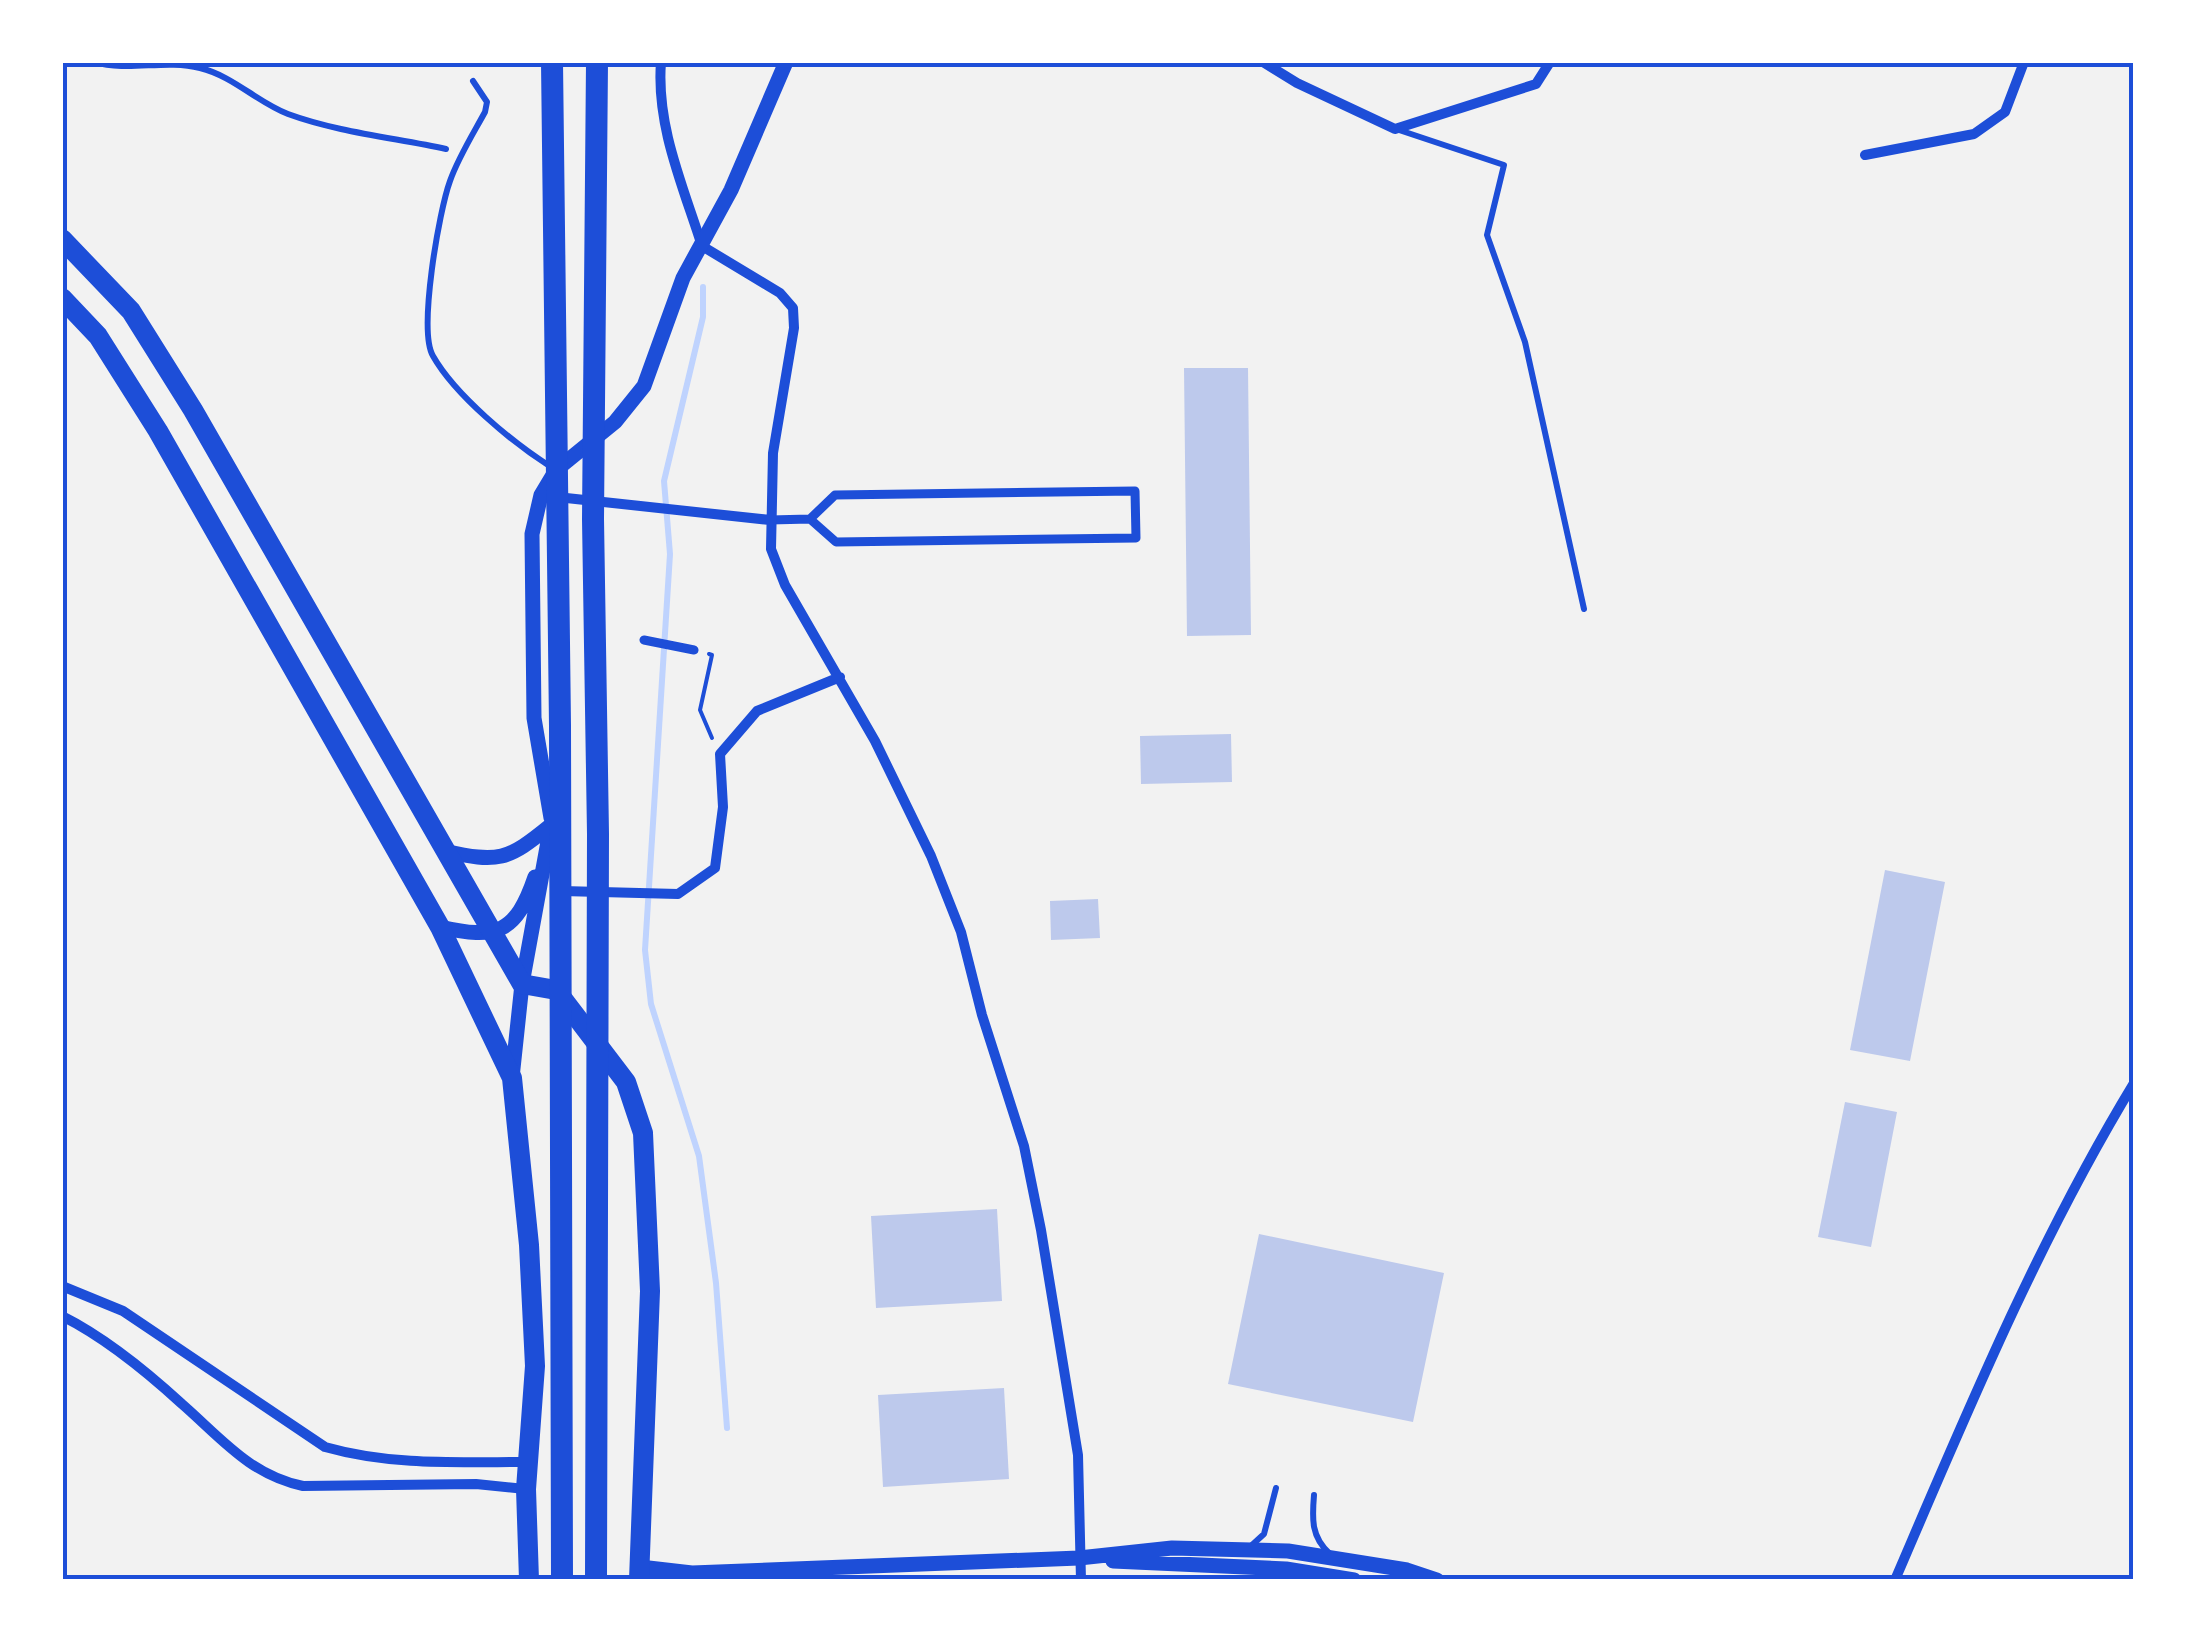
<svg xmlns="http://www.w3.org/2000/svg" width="2196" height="1642" font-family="Manrope,sans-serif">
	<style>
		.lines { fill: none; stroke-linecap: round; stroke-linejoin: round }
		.stream { stroke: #bfd3fe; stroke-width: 6 }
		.building { fill: #bdc9ec }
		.path { stroke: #1d4ed8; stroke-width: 4 }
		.service { stroke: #1d4ed8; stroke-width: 6 }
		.pedestrian { stroke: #1d4ed8; stroke-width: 9 }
		.minor { stroke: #1d4ed8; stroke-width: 10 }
		.tertiary { stroke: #1d4ed8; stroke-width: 15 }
		.primary { stroke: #1d4ed8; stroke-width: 20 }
		.motorway { stroke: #1d4ed8; stroke-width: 22 }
		.neatline { fill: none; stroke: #1d4ed8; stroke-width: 4 }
	</style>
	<rect width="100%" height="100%" fill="#f2f2f2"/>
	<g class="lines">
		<path class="stream" d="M 703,287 L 703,317 L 664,481 L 670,554 L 645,950 L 651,1004 L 699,1156 L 716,1283 L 727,1428"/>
	</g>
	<path class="building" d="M 1184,368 L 1248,368 L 1251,635 L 1187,636 Z
		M 1231,734 L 1232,782 L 1141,784 L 1140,736 Z
		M 1885,870 L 1945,882 L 1910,1061 L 1850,1050 Z
		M 1098,899 L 1100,938 L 1051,940 L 1050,901 Z
		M 1845,1102 L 1897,1112 L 1871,1247 L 1818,1237 Z
		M 997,1209 L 1002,1301 L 876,1308 L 871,1216 Z
		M 1259,1234 L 1444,1273 L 1413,1422 L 1228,1384 Z
		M 1004,1388 L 1009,1479 L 883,1487 L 878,1395 Z"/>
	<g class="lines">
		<path class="path" d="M 709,654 L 712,655 L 700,710 L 712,738"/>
		<path class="service" d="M 94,62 C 130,72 164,59 200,68 C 233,76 257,102 288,114 C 337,132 395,138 446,149
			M 473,81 L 487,102 L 485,112 C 473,134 458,158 450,181 C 439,211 418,331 433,356 C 455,395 513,443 551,467
			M 1396,129 L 1504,165 L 1487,235 L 1525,342 L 1584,609
			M 1314,1495 C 1312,1519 1311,1537 1330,1554
			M 1252,1545 L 1264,1534 L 1276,1488"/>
		<path class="pedestrian" d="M 1135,491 L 1136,538 L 836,542 L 810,519 L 835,495 Z
			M 770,520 L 810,519
			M 644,640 L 694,650"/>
		<path class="minor" d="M 661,62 C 656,126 683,186 702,246 L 780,293 L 793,308 L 794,328 L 773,453 L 771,549 L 785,585 L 875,741 L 931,856 L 961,932 L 982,1015 L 1024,1146 L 1041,1230 L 1078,1455 L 1081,1580
			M 1263,62 L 1297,83 L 1395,129 L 1536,84 L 1550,62
			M 1865,155 L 1974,134 L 2005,112 L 2024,62
			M 557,497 L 770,520
			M 562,891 L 678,894 L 715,868 L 723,807 L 720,754 L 757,711 L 840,677
			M 62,1286 L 123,1311 L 325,1447 C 392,1466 459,1462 528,1462
			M 62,1316 C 106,1338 146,1371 182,1404 C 221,1438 250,1475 303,1486 L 476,1484 L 525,1489
			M 1895,1580 C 1968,1410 2038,1241 2134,1083"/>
		<path class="tertiary" d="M 551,818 L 534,718 L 532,534 L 541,495 L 556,470 L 615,422 L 644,386 L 683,278 L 731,190 L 786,62
			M 444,851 C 499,863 507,861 551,825
			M 440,927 C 497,940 516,933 535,877
			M 512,1078 L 522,984 L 551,825
			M 1113,1561 L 1286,1569 L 1354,1580
			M 640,1567 L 692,1573 L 1079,1558 L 1172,1548 L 1288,1551 L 1407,1570 L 1437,1580"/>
		<path class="primary" d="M 62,239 L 131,311 L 193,410 L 522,984 L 556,990 L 626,1082 L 643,1133 L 650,1291 L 639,1580
			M 62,298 L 98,336 L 158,431 L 440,927 L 512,1078 L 529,1245 L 535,1366 L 526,1489 L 529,1580"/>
		<path class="motorway" d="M 552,62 L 560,726 L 562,1580
			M 596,1580 L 598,834 L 593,519 L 597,62"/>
	</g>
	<rect width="2196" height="1642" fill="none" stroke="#ffffff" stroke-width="130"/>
	<rect x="65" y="65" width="2066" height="1512" class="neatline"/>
</svg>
